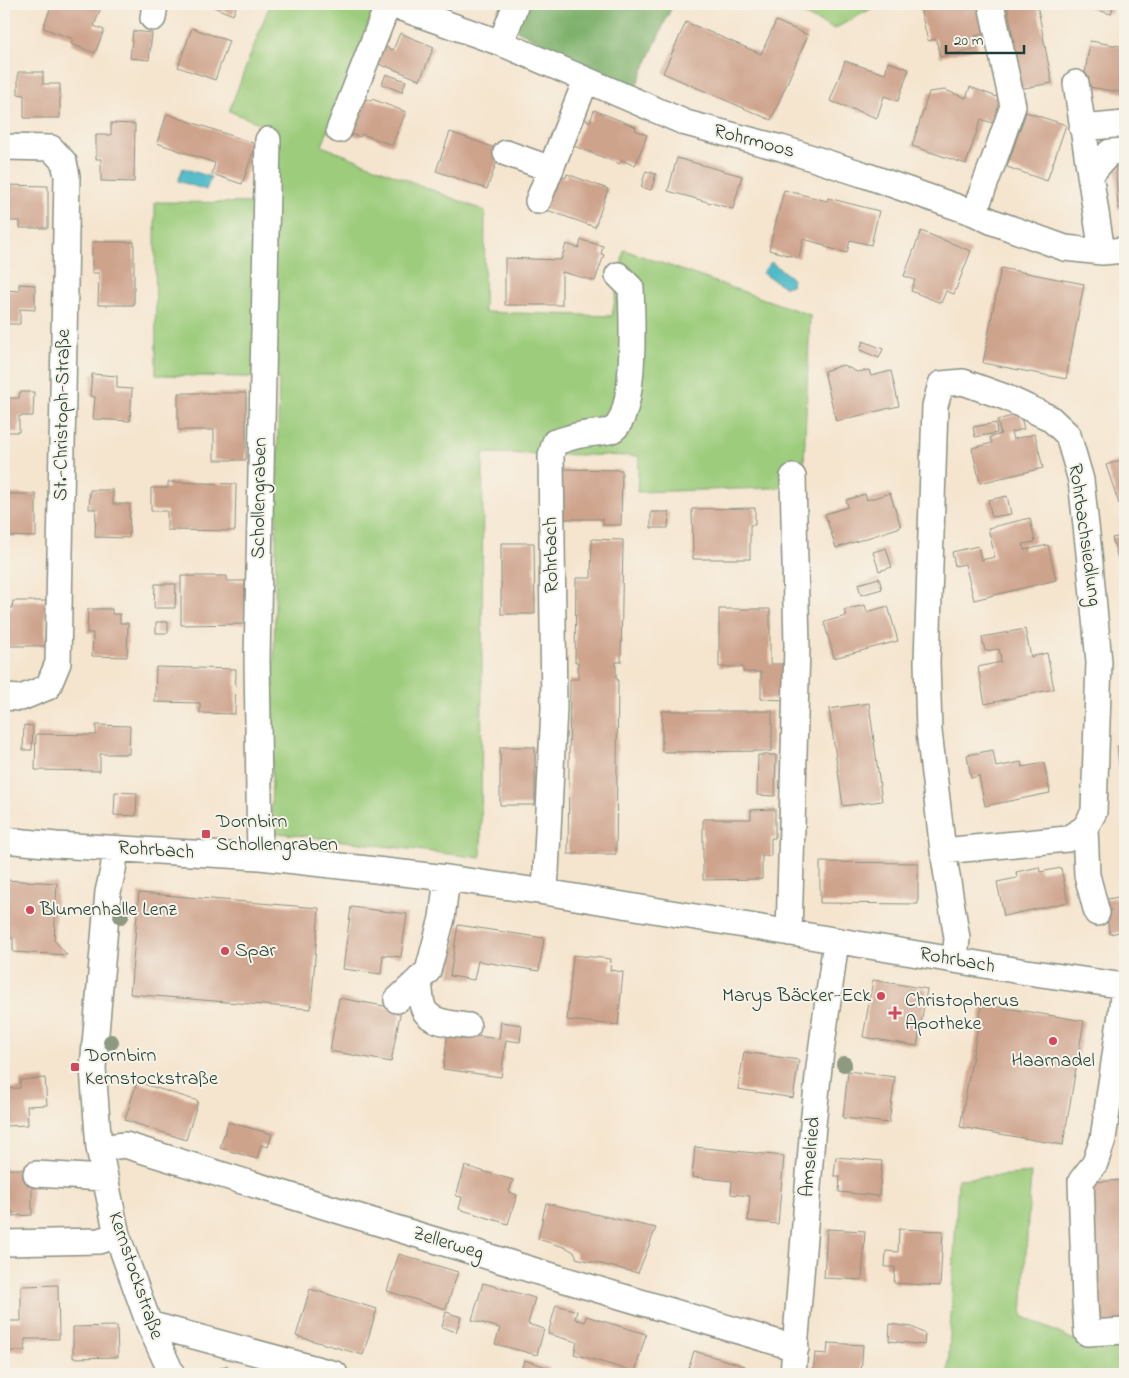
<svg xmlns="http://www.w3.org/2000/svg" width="1129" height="1378" font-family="'Indie Flower',sans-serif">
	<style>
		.green { fill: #9ccc7b; stroke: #5e8458 }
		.forest { fill: #7db06b; stroke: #4e7650 }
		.water { fill: #4cb9c7; stroke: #367b7e }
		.building { fill: #cea38c }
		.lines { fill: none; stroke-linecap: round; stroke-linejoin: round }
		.minor-casing { stroke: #8a9182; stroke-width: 28 }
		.minor { stroke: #fff; stroke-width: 25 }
		.tree { fill: #8d9981 }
		.poi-dot { fill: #d1495b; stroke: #f7f3e8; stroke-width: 2 }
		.labels { text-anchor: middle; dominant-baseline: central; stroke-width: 4; stroke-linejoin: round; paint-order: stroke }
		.street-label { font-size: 20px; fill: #1f3d34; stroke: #f7f3e8 }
		.poi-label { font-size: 20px; fill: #1f3d34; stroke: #f7f3e8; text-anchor: start }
	</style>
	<rect width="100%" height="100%" fill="#f7f3e8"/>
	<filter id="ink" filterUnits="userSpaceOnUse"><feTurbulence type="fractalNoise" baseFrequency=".02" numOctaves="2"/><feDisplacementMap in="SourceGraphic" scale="10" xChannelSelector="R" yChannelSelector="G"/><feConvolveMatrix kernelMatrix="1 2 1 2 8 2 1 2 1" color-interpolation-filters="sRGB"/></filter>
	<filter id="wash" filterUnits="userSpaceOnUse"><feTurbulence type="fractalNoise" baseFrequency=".0096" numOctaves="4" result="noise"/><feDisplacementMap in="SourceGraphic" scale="20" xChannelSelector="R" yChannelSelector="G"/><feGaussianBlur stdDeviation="1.12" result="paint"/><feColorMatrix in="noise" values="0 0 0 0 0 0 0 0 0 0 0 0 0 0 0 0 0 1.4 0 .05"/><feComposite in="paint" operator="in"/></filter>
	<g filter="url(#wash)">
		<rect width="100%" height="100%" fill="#f5e5cf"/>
		<path class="green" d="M 270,4 L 369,4 L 375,6 L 322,146 L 485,211 L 484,312 L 612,316 L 624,250 L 810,315 L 803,487 L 637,492 L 639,456 L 483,453 L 481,858 L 271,832 L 279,378 L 156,375 L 155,202 L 272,203 L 276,130 L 229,111 Z
			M 782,4 L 880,4 L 834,29 Z
			M 1031,1173 L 1022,1316 L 1074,1340 L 1092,1345 L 1125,1343 L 1125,1374 L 948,1374 L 958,1179 Z"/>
		<path class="forest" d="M 526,4 L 673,4 L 635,89 L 515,29 Z"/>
		<path class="water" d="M 183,168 L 211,177 L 206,190 L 178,181 Z
			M 771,262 L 792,278 L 791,285 L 785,287 L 762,273 Z"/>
		<g id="blocks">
			<path class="building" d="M 52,4 L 93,4 L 101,7 L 94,26 L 104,30 L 95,53 L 71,44 L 73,39 L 43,28 Z
				M 206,4 L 237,4 L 233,15 Z
				M 919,4 L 979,4 L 986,33 L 975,36 L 978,48 L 940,57 L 936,39 L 928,41 Z
				M 1007,4 L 1037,4 L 1052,83 L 1019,89 L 1010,44 L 1014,43 Z
				M 1077,4 L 1114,4 L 1111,14 Z
				M 776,21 L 808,35 L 771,120 L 663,73 L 686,22 L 761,54 Z
				M 192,28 L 229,41 L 215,80 L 178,67 Z
				M 133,31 L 152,33 L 149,60 L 130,58 Z
				M 400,33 L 434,47 L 420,80 L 386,66 L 386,67 L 374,62 L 381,45 L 393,50 Z
				M 1090,41 L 1125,47 L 1125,93 L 1083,86 Z
				M 845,61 L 885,74 L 888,62 L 909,69 L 898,101 L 884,96 L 877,118 L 830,101 Z
				M 18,72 L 43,72 L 43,84 L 60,84 L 60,118 L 24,118 L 24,95 L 18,94 Z
				M 386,74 L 406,81 L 402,92 L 382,84 Z
				M 970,87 L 997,97 L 1001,105 L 995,124 L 981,119 L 966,164 L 912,146 L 929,92 L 945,90 L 966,98 Z
				M 358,96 L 371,101 L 372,99 L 406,112 L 392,145 L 362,134 L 360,137 L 345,132 Z
				M 594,110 L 636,127 L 635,130 L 647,135 L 635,166 L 622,160 L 620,164 L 574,146 L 585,119 L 590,122 Z
				M 1026,112 L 1066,125 L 1047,181 L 1007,167 Z
				M 167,114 L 256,144 L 242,184 L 212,174 L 215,163 L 157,143 Z
				M 111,123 L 135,124 L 134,182 L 101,181 L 101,159 L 96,159 L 96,135 L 111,135 Z
				M 450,132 L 501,150 L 487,189 L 436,171 Z
				M 1125,155 L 1125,208 L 1118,209 L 1115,156 Z
				M 677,158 L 742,176 L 733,209 L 668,191 Z
				M 646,171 L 656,174 L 651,190 L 641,187 Z
				M 567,174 L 608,189 L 595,227 L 544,209 L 556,175 L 566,178 Z
				M 4,185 L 48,186 L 48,228 L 20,228 L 20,221 L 4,221 Z
				M 784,190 L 827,201 L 828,198 L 879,211 L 871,245 L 850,240 L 847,253 L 825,247 L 825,245 L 803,239 L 799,258 L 769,250 Z
				M 921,231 L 971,251 L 954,294 L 946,291 L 941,303 L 911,291 L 915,280 L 904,276 Z
				M 581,240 L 603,246 L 601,254 L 604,255 L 595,281 L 562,272 L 562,305 L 505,305 L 505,258 L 561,260 L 566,244 L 579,248 Z
				M 92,242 L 134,242 L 134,305 L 98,305 L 99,273 L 92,273 Z
				M 1001,268 L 1084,284 L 1066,379 L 983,363 Z
				M 19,284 L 35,285 L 35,310 L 20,309 L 20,324 L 4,324 L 4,290 L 19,291 Z
				M 863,341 L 883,349 L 879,358 L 860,350 Z
				M 843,365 L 857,372 L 869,370 L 871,376 L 891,371 L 899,406 L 836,421 L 824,371 Z
				M 92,374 L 117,376 L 117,388 L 132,389 L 130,421 L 93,419 L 95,397 L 90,396 Z
				M 20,392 L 34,392 L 33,416 L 19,416 L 19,432 L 4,432 L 4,398 L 19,398 Z
				M 178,393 L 246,393 L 246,460 L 214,460 L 214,430 L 178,430 Z
				M 1020,414 L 1024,429 L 1011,432 L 1013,439 L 1035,434 L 1043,468 L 980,483 L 972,448 L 992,443 L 990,437 L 1001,434 L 997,420 Z
				M 996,423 L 997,433 L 975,437 L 973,427 Z
				M 1125,459 L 1125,502 L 1119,504 L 1106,465 Z
				M 559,469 L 622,470 L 621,525 L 603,525 L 603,519 L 558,519 Z
				M 168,482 L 236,484 L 235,531 L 167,530 L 167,511 L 151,511 L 151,488 L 168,488 Z
				M 90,490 L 113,490 L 113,504 L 130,504 L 129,538 L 95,537 L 96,509 L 89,509 Z
				M 890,493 L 901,527 L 836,548 L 825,514 L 848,507 L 846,500 L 856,497 L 865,494 L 867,500 Z
				M 5,494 L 36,494 L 36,537 L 4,536 L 4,501 L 5,501 Z
				M 1007,496 L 1011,514 L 992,517 L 988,500 Z
				M 755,508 L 755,525 L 750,525 L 750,559 L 693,559 L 692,509 Z
				M 651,512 L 669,512 L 668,528 L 651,528 Z
				M 1030,518 L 1035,542 L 1023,544 L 1024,550 L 1048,545 L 1056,580 L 974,600 L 965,564 L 955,566 L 952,552 L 978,546 L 981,560 L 995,557 L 988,528 Z
				M 1125,535 L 1125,582 L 1112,538 Z
				M 592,539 L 623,540 L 621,662 L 616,662 L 616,679 L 618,679 L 616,854 L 568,854 L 570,679 L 578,679 L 578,662 L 575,662 L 576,578 L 591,578 Z
				M 501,543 L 534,543 L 535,614 L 501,614 Z
				M 886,548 L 892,567 L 879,571 L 873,552 Z
				M 181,576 L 227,576 L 227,581 L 245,581 L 245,624 L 181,625 Z
				M 879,578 L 882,589 L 861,595 L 858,584 Z
				M 155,584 L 176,584 L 175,608 L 154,608 Z
				M 13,601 L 46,601 L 45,646 L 4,646 L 4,608 L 12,608 Z
				M 865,605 L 867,612 L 888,606 L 898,641 L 834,658 L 824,622 L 846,616 L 844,610 Z
				M 88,609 L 112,609 L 112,614 L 120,614 L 120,623 L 128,623 L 127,657 L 92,656 L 93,633 L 87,633 Z
				M 719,609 L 770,609 L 770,664 L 785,664 L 785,700 L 761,699 L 761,672 L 743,672 L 743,667 L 719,667 Z
				M 156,622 L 168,622 L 168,633 L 156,633 Z
				M 1025,629 L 1031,657 L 1047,653 L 1054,689 L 985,704 L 978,667 L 1001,662 L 1000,657 L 1001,657 L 999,649 L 985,651 L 982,637 Z
				M 156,667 L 236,669 L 235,714 L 200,713 L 200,703 L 155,702 Z
				M 869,703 L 882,801 L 843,806 L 829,709 Z
				M 662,711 L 772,711 L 772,751 L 662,752 Z
				M 24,725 L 33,726 L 32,750 L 23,750 Z
				M 96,725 L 130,726 L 129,754 L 100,754 L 100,771 L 35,770 L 36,734 L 96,735 Z
				M 1125,745 L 1125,809 L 1124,809 L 1117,746 Z
				M 500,747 L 535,747 L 535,805 L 500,805 Z
				M 993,750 L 996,767 L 1021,762 L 1022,767 L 1044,763 L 1050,793 L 985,806 L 979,776 L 971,778 L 967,755 Z
				M 758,755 L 776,755 L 775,796 L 757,795 Z
				M 115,792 L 137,793 L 136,816 L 114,815 Z
				M 775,809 L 775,838 L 771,838 L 771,856 L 762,856 L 762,879 L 703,880 L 703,819 L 751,819 L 751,810 Z
				M 820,862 L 918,863 L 918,904 L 820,903 Z
				M 1039,867 L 1040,872 L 1061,868 L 1068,902 L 1004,916 L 997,882 L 1017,878 L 1016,872 Z
				M 4,880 L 57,883 L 54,940 L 67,955 L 13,952 L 13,938 L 4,938 Z
				M 1122,891 L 1125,891 L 1125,931 L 1110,934 L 1103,900 L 1123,896 Z
				M 139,893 L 319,908 L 311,1009 L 130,994 Z
				M 351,907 L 407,914 L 401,957 L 383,955 L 381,974 L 343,969 Z
				M 458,925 L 544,938 L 539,971 L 478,961 L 474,980 L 450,976 Z
				M 573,955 L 611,959 L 610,970 L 623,972 L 618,1025 L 567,1020 Z
				M 873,980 L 927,989 L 917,1046 L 863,1037 Z
				M 339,998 L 401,1009 L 391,1062 L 330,1051 Z
				M 982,1004 L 1084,1021 L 1063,1145 L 960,1127 Z
				M 501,1022 L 522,1025 L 520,1042 L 506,1040 L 501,1077 L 443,1069 L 448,1032 L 499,1039 Z
				M 744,1052 L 799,1060 L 793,1098 L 738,1089 Z
				M 848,1071 L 895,1077 L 889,1123 L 843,1118 Z
				M 45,1078 L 47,1105 L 27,1106 L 28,1125 L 4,1126 L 4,1089 L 20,1088 L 20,1080 Z
				M 137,1082 L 198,1101 L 186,1140 L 125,1120 Z
				M 228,1122 L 272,1134 L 268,1147 L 261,1145 L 257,1159 L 220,1148 Z
				M 695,1147 L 784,1156 L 778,1224 L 748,1221 L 750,1196 L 731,1194 L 732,1181 L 692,1177 Z
				M 836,1157 L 882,1161 L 879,1196 L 839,1192 L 840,1176 L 834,1176 Z
				M 465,1166 L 513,1180 L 509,1192 L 517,1195 L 508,1224 L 459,1209 L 462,1197 L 456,1196 Z
				M 4,1169 L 26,1169 L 26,1181 L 32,1181 L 32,1215 L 13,1216 L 13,1211 L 4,1211 Z
				M 1125,1180 L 1125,1322 L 1099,1324 L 1090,1182 Z
				M 546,1203 L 656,1228 L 638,1273 L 576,1258 L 576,1255 L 574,1252 L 567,1248 L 538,1239 Z
				M 827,1229 L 865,1231 L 862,1280 L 824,1278 Z
				M 899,1229 L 943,1231 L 940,1286 L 894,1283 L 895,1267 L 885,1267 L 886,1251 L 898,1252 Z
				M 399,1254 L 458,1272 L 446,1309 L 387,1291 Z
				M 483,1283 L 535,1298 L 528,1324 L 544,1329 L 537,1355 L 495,1344 L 500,1328 L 472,1320 Z
				M 58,1285 L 59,1339 L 25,1339 L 25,1351 L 4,1351 L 4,1321 L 21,1321 L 21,1286 Z
				M 310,1289 L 377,1309 L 363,1355 L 296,1336 Z
				M 556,1305 L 577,1311 L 575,1319 L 585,1322 L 586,1316 L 646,1334 L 635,1372 L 574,1354 L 577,1342 L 548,1334 Z
				M 446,1312 L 461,1317 L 456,1332 L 442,1327 Z
				M 890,1324 L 912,1327 L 925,1334 L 924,1345 L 889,1341 Z
				M 117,1326 L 118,1357 L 73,1358 L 73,1327 Z
				M 828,1343 L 863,1345 L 861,1374 L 813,1374 L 815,1353 L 827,1354 Z
				M 694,1351 L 745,1366 L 742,1374 L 687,1374 Z
				M 524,1360 L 550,1368 L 548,1374 L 520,1374 Z
				M 227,1365 L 231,1374 L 206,1374 Z"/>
		</g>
	</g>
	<g filter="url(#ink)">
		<use href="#blocks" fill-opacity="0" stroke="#8a9182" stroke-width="1"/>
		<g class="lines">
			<g class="minor-casing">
				<path id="minor" d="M 390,4 L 501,43 L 686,123 L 781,148 L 862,174 L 974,213 L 993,222 L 1065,248 L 1102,252 L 1125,250
					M 153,18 L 155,4
					M 501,43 L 516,4
					M 1076,83 L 1102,252
					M 1082,128 L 1125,124
					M 339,130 L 388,4
					M 4,147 L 51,148 L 64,162 L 67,176 L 58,663 L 48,687 L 21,698 L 4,697
					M 506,153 L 551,169
					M 1090,175 L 1110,152 L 1125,151
					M 538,201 L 586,80
					M 974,213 L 994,160 L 1013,106 L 991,4
					M 1085,828 L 1087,875 L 1097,913
					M 4,840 L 56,845 L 260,857 L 447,878 L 545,892 L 1020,971 L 1125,986
					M 116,849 L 113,870 L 108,892 L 93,1068 L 99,1148 L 117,1235 L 149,1324 L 172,1374
					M 943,851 L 1067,839 L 1085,828 L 1094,812 L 1099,662 L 1089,553 L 1081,480 L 1068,435 L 1050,418 L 1005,397 L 963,382 L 941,384 L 935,406 L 927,662 L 929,731 L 943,851 L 957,938 L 955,960
					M 260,857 L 257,660 L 268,140
					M 545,892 L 554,708 L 551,455 L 555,442 C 564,440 573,436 581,435 C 589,433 606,433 612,430 C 637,418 632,314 631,288 L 618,275
					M 789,933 L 797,646 L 793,477
					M 419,979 C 420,988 420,999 423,1007 C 428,1023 453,1024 468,1026
					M 1124,986 L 1121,1014 L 1103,1139 L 1095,1163 L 1081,1181 L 1085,1303 L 1087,1333 L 1125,1331
					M 397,1000 L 428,971 L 442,918 L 447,878
					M 99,1148 L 125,1145 L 542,1273 L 796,1348
					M 36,1174 L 104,1178
					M 4,1243 L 99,1241 L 117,1235
					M 149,1324 L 335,1374
					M 793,1374 L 813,1125 L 819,1067 L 836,941"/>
			</g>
			<use href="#minor" class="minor"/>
		</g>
		<g class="tree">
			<circle cx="121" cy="916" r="8"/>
			<circle cx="111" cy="1042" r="8"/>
			<circle cx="844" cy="1064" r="8"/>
		</g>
	</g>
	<g class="poi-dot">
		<rect x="201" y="829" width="10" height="10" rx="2.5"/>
		<circle cx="30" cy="910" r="5"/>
		<circle cx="225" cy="951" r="5"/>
		<circle cx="881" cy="996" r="5"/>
		<path d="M892.5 1005.5h5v5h5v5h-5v5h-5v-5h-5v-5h5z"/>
		<circle cx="1053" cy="1041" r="5"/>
		<rect x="70" y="1062" width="10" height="10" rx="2.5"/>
	</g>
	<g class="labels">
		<g class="street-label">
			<text transform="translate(754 142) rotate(15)">Rohrmoos</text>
			<text transform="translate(63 415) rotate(-89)">St.-Christoph-Straße</text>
			<text transform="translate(260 498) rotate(-89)">Schollengraben</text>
			<text transform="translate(1084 535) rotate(82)">Rohrbachsiedlung</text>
			<text transform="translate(552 555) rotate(-91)">Rohrbach</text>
			<text transform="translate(156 851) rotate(4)">Rohrbach</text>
			<text transform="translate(957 961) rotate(10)">Rohrbach</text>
			<text transform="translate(811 1157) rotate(-85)">Amselried</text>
			<text transform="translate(448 1244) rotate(17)">Zellerweg</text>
			<text transform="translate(135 1276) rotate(71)">Kernstockstraße</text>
		</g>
		<g class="poi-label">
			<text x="216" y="822">Dornbirn<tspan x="216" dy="23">Schollengraben</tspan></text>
			<text x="40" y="910">Blumenhalle Lenz</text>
			<text x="235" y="951">Spar</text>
			<text x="871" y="996" text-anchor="end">Marys Bäcker-Eck</text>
			<text x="905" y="1001">Christopherus<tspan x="905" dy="23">Apotheke</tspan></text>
			<text x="85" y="1056">Dornbirn<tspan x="85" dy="23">Kernstockstraße</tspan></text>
			<text x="1053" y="1061" text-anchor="middle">Haarnadel</text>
		</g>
	</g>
	<rect width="1129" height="1378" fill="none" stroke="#f7f3e8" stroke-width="20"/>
	<path d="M946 45v8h78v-8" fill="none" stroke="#1f3d34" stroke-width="2.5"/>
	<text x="954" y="45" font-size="15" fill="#1f3d34" stroke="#f7f3e8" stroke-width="4" paint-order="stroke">20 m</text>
</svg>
